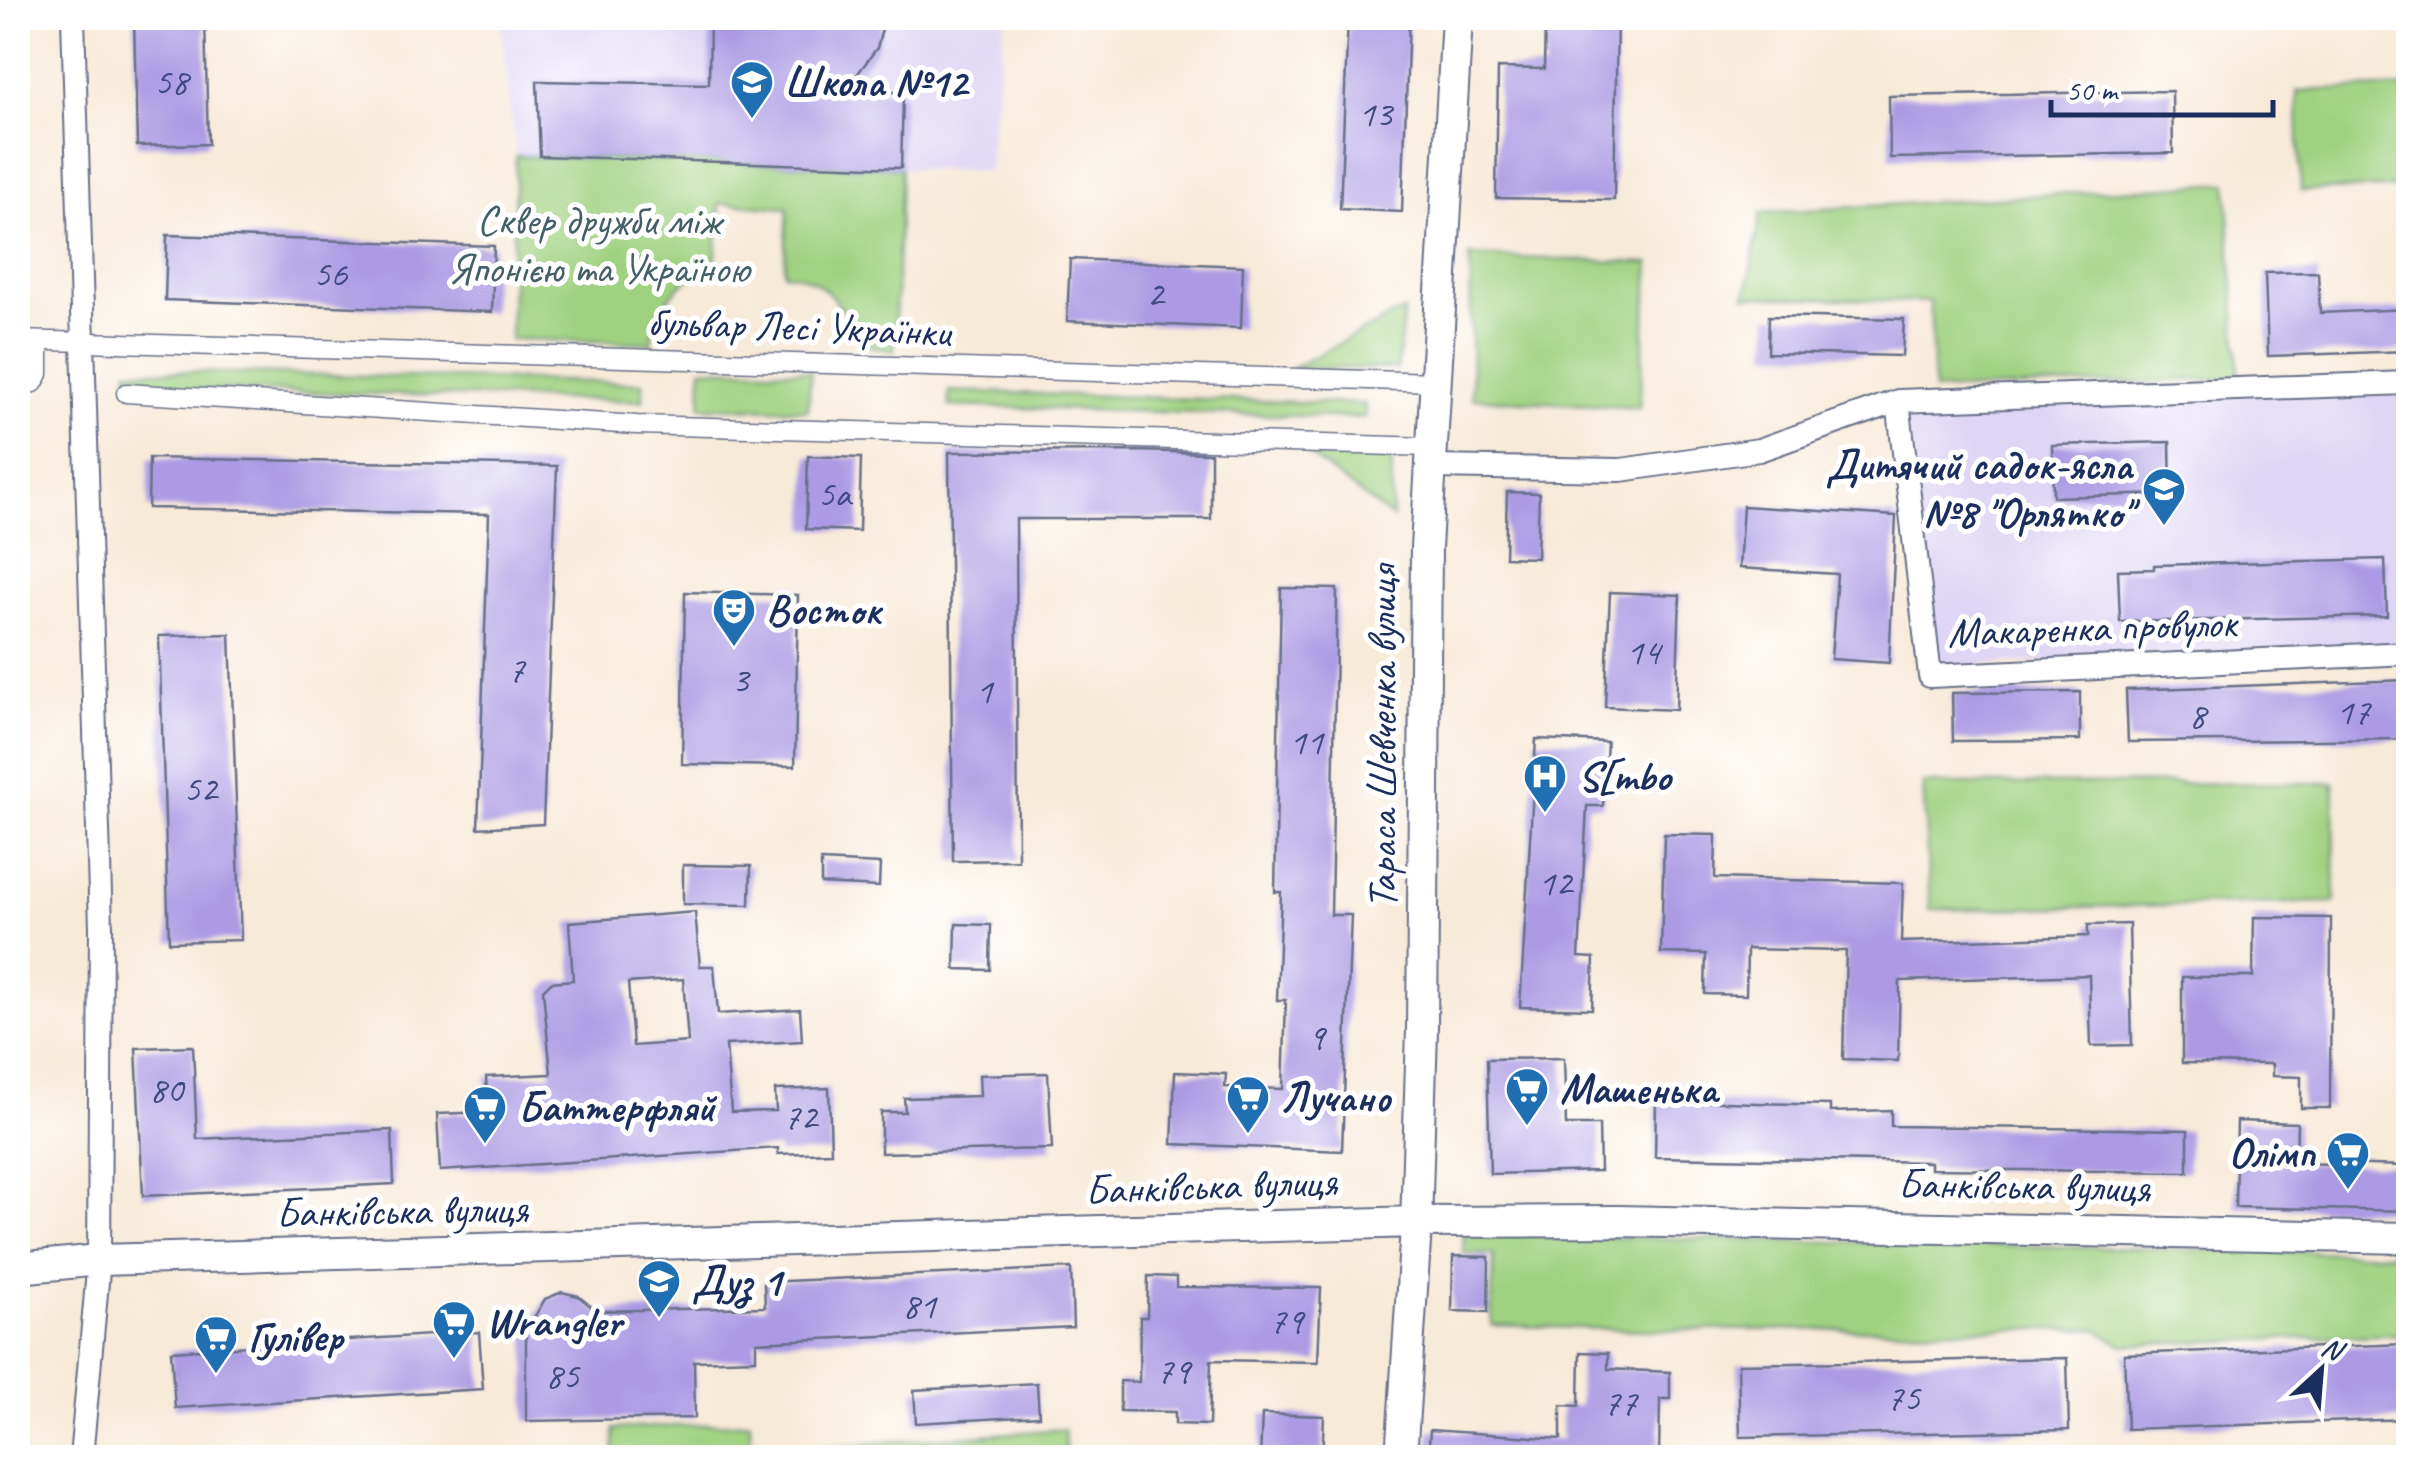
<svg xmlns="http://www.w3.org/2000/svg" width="2426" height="1475" font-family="Caveat,sans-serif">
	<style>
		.built { fill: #dfd5f5 }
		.green { fill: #a0d181; stroke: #5e8070; stroke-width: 2.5 }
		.building { fill: #ac9be4; fill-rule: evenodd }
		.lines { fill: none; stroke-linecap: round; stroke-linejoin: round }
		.pedestrian-casing { stroke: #687089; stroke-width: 21 }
		.minor-casing { stroke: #687089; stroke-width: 26 }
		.tertiary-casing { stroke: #687089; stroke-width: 34 }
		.pedestrian { stroke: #fff; stroke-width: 18 }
		.minor { stroke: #fff; stroke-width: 22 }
		.tertiary { stroke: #fff; stroke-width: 30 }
		.labels { text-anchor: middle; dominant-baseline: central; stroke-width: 10; stroke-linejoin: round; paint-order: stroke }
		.number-label { font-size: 38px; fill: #3f4a80 }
		.poi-label { font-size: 42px; font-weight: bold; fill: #1b2f5e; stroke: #fff; text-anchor: start }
		.park-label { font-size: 42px; fill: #436068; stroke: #fff }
		.street-label { font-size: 42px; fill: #1b2f5e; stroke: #fff }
	</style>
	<rect width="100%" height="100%" fill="#fff"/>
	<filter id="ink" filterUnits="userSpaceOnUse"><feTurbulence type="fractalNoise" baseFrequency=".01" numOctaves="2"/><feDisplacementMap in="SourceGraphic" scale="20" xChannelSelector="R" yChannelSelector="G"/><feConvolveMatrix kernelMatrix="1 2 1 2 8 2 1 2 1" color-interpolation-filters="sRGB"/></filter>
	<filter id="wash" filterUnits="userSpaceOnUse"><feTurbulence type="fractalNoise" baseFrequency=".0048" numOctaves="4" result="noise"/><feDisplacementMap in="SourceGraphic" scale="40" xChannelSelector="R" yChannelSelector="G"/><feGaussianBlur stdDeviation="2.25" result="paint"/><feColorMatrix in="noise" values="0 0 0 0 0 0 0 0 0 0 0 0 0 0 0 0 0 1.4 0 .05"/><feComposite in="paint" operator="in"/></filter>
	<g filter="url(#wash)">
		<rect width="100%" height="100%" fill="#f7ead8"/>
		<path class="built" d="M 500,18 L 1005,18 L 988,171 L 516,156 Z
			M 2408,387 L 2408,647 L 1936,666 L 1904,407 Z"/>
		<path class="green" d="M 2408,87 L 2408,187 L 2301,191 L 2297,91 Z
			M 516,156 L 901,168 L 894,351 L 865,345 C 843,311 828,276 784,273 L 788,208 L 720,203 L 715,267 C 681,275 653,311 651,343 L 510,339 Z
			M 2227,183 L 2239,378 L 1934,391 L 1930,302 L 1746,296 L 1761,213 Z
			M 1470,256 L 1650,263 L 1639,408 L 1472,398 Z
			M 1404,310 L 1397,369 L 1292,368 Z
			M 702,368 L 811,371 L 808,410 L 701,407 Z
			M 128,370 L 643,383 L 643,401 L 128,388 Z
			M 949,391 L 1365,404 L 1365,418 L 949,406 Z
			M 1308,454 L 1392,455 L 1392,518 Z
			M 2334,783 L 2335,902 L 1930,910 L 1923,784 Z
			M 1463,1234 L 2408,1254 L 2408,1334 L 2122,1345 L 2096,1329 L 1639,1330 L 1491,1325 L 1494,1255 L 1464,1253 Z
			M 750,1422 L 751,1457 L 614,1457 L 614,1429 Z
			M 1064,1429 L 1066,1457 L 807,1457 L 806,1448 Z"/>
		<g id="blocks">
			<path class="building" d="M 134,18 L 205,18 L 208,144 L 137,146 Z
				M 710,18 L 877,18 L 882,29 L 877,48 L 847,88 L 903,93 L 901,168 L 540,156 L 537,81 L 709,84 Z
				M 1348,18 L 1409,18 L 1402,212 L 1340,209 Z
				M 1545,18 L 1617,18 L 1614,200 L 1496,198 L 1498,68 L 1544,69 Z
				M 2172,91 L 2173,153 L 1890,158 L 1889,96 Z
				M 167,235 L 494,246 L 492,312 L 165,300 Z
				M 1070,259 L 1243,266 L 1241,328 L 1067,321 Z
				M 2318,272 L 2320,313 L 2408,309 L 2408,351 L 2268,356 L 2265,273 Z
				M 1769,316 L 1904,319 L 1902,356 L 1768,353 Z
				M 2170,442 L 2171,494 L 2053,497 L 2052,445 Z
				M 1134,451 L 1211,453 L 1211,519 L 1016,519 L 1018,860 L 953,861 L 949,452 Z
				M 808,456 L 861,458 L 859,531 L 806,529 Z
				M 149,458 L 557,466 L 543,824 L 478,828 L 489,514 L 148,508 Z
				M 1507,492 L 1539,493 L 1537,558 L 1505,557 Z
				M 1743,506 L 1896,516 L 1889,663 L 1831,659 L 1837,574 L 1739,568 Z
				M 2385,559 L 2387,616 L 2120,622 L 2118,570 L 2154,569 L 2154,565 Z
				M 1281,588 L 1337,589 L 1331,915 L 1351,915 L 1342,1151 L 1172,1144 L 1175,1072 L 1226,1074 L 1225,1087 L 1283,1089 L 1286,1000 L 1277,1000 L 1281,892 L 1275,892 Z
				M 685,592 L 798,595 L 795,766 L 682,764 Z
				M 1610,592 L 1680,595 L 1676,710 L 1605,707 Z
				M 230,634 L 241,940 L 169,942 L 159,636 Z
				M 2408,680 L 2408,739 L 2128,742 L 2126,690 Z
				M 2080,692 L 2080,740 L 1953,741 L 1952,693 Z
				M 1536,739 L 1607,742 L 1603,806 L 1587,806 L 1579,957 L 1594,958 L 1592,1009 L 1520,1007 Z
				M 1664,834 L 1716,835 L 1715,878 L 1903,883 L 1901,942 L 2088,936 L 2088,925 L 2129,924 L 2132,1045 L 2091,1046 L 2089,975 L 1900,981 L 1898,1061 L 1843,1059 L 1846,951 L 1747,949 L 1746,995 L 1705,994 L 1706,954 L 1661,953 Z
				M 821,861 L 880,864 L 879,887 L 821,884 Z
				M 683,865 L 751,866 L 750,905 L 683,904 Z
				M 695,912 L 700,966 L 714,966 L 718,1014 L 800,1009 L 802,1041 L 726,1045 L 731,1112 L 776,1111 L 775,1090 L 829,1088 L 831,1152 L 778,1154 L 778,1148 L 440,1171 L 437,1114 L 488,1112 L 486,1077 L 551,1074 L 543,990 L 551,982 L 573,980 L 569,922 ZM 683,979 L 688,1042 L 633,1046 L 628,983 Z
				M 2254,917 L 2331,918 L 2330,1108 L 2301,1108 L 2301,1077 L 2272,1076 L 2272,1064 L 2182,1063 L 2182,977 L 2253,977 Z
				M 956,924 L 991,925 L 990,970 L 955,969 Z
				M 193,1046 L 197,1139 L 392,1130 L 394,1184 L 143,1196 L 136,1048 Z
				M 1564,1058 L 1566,1125 L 1599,1125 L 1600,1171 L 1490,1174 L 1487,1059 Z
				M 1048,1073 L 1052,1149 L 881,1153 L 881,1112 L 905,1112 L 904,1098 L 980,1096 L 979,1075 Z
				M 1656,1100 L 1830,1105 L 1830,1112 L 1891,1110 L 1891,1126 L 2188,1130 L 2188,1172 L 1930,1169 L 1930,1162 L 1655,1157 Z
				M 2237,1121 L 2297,1123 L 2296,1163 L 2408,1166 L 2408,1211 L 2235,1207 Z
				M 1453,1256 L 1489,1257 L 1488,1312 L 1452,1311 Z
				M 1071,1268 L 1073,1327 L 756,1342 L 756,1359 L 694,1361 L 695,1418 L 526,1421 L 526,1331 L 545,1299 L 562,1292 L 578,1296 L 597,1311 L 765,1307 L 764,1282 Z
				M 1148,1276 L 1176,1277 L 1176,1287 L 1321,1288 L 1318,1362 L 1211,1360 L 1209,1425 L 1175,1424 L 1175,1412 L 1120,1411 L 1120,1381 L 1139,1382 L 1140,1317 L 1147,1317 Z
				M 479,1332 L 483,1389 L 175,1408 L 171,1351 Z
				M 2408,1344 L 2408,1419 L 2127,1429 L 2124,1354 Z
				M 1580,1352 L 1608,1353 L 1608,1369 L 1670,1372 L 1670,1399 L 1660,1399 L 1659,1458 L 1428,1458 L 1430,1430 L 1561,1439 L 1561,1405 L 1579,1406 Z
				M 2067,1358 L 2069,1430 L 1740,1437 L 1738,1364 Z
				M 1037,1383 L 1039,1416 L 916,1423 L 914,1390 Z
				M 1262,1414 L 1324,1416 L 1322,1458 L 1260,1458 Z"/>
		</g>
	</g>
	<g filter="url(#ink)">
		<use href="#blocks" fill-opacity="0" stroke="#687089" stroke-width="2.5"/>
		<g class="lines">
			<g class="pedestrian-casing">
				<path id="pedestrian" d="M 18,340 L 1436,382
					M 18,384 L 34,383 L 39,374 L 39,341
					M 126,393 L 637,425 L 1432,447"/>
			</g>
			<g class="minor-casing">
				<path id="minor" d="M 73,18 L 101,927 L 99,1260 L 81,1458
					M 1898,401 L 2408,383
					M 1431,467 L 1621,470 L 1759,450 L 1898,401 L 1930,676 L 2408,653"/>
			</g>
			<g class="tertiary-casing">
				<path id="tertiary" d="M 18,1268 L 99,1260 L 1416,1222 L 1619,1221 L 2408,1238
					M 1401,1458 L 1416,1227 L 1422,1029 L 1426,548 L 1457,18"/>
			</g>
			<use href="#pedestrian" class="pedestrian"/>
			<use href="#minor" class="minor"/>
			<use href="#tertiary" class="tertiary"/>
		</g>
	</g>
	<defs>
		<g id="school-pin" transform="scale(2.25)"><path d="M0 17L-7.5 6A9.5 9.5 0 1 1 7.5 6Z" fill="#1f6fb2" stroke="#fff"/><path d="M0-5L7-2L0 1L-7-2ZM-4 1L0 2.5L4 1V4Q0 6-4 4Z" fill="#fff"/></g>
		<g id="theatre-pin" transform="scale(2.25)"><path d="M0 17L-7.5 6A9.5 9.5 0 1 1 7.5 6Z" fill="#1f6fb2" stroke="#fff"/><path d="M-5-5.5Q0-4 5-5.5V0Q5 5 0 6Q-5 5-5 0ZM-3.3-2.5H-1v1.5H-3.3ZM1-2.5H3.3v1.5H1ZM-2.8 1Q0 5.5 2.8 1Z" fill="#fff"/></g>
		<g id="hospital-pin" transform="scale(2.25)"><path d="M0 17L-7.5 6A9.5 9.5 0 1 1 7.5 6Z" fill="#1f6fb2" stroke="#fff"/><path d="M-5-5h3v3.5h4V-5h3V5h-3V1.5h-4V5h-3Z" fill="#fff"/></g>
		<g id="supermarket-pin" transform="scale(2.25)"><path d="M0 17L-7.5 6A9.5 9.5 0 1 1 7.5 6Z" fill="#1f6fb2" stroke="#fff"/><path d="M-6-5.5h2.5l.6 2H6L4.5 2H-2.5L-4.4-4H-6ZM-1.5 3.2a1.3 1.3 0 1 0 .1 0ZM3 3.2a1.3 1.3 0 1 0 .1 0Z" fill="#fff"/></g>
	</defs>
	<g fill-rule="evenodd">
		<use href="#school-pin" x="752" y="82"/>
		<use href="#school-pin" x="2164" y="489"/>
		<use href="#theatre-pin" x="734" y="610"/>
		<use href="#hospital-pin" x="1545" y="776"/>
		<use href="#supermarket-pin" x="1527" y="1089"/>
		<use href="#supermarket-pin" x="1248" y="1097"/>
		<use href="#supermarket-pin" x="485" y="1107"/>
		<use href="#supermarket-pin" x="2348" y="1153"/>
		<use href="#school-pin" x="659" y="1281"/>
		<use href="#supermarket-pin" x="454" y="1322"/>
		<use href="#supermarket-pin" x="216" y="1337"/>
	</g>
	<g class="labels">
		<g class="number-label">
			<text x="171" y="81">58</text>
			<text x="1375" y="113">13</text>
			<text x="330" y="273">56</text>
			<text x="1155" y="293">2</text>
			<text x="834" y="493">5а</text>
			<text x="1643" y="651">14</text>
			<text x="516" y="669">7</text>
			<text x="740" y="679">3</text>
			<text x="984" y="690">1</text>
			<text x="2353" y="711">17</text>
			<text x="2197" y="715">8</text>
			<text x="1306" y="741">11</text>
			<text x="200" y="788">52</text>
			<text x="1555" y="882">12</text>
			<text x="1316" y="1036">9</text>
			<text x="166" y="1089">80</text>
			<text x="800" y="1116">72</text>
			<text x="919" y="1305">81</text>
			<text x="1286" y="1320">79</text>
			<text x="1173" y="1370">79</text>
			<text x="562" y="1375">85</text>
			<text x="1903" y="1397">75</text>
			<text x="1620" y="1402">77</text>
		</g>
		<g class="poi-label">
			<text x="784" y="82">Школа №12</text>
			<text x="2132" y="465" text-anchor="end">Дитячий садок-ясла<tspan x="2132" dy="48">№8 "Орлятко"</tspan></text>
			<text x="766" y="610">Восток</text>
			<text x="1578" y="776">S[mbo</text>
			<text x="1560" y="1089">Машенька</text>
			<text x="1280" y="1097">Лучано</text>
			<text x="518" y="1107">Баттерфляй</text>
			<text x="2316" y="1153" text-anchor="end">Олімп</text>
			<text x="692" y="1281">Дуз 1</text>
			<text x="486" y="1322">Wrangler</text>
			<text x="248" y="1337">Гулівер</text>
		</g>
		<g class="park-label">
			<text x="599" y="220">Сквер дружби між<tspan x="599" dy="48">Японією та Україною</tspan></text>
		</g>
		<g class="street-label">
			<text transform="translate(799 327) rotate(2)">бульвар Лесі Українки</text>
			<text transform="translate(2092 628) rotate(-2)">Макаренка провулок</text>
			<text transform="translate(1382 737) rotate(-90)">Тараса Шевченка вулиця</text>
			<text transform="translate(1211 1186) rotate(-2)">Банківська вулиця</text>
			<text transform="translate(2024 1186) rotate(1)">Банківська вулиця</text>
			<text transform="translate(402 1211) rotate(-1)">Банківська вулиця</text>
		</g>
	</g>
	<rect width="2426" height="1475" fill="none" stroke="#fff" stroke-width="60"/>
	<g transform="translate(2321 1370) rotate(26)" stroke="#ffffff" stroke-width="8" paint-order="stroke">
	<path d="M0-8L18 38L0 25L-18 38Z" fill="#1b2f5e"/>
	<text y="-15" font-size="28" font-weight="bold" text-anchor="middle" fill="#1b2f5e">N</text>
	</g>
	<path d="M2051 100v15h222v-15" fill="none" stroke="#1b2f5e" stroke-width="5"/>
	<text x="2066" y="100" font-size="30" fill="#1b2f5e" stroke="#ffffff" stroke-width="8" paint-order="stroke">50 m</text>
</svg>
